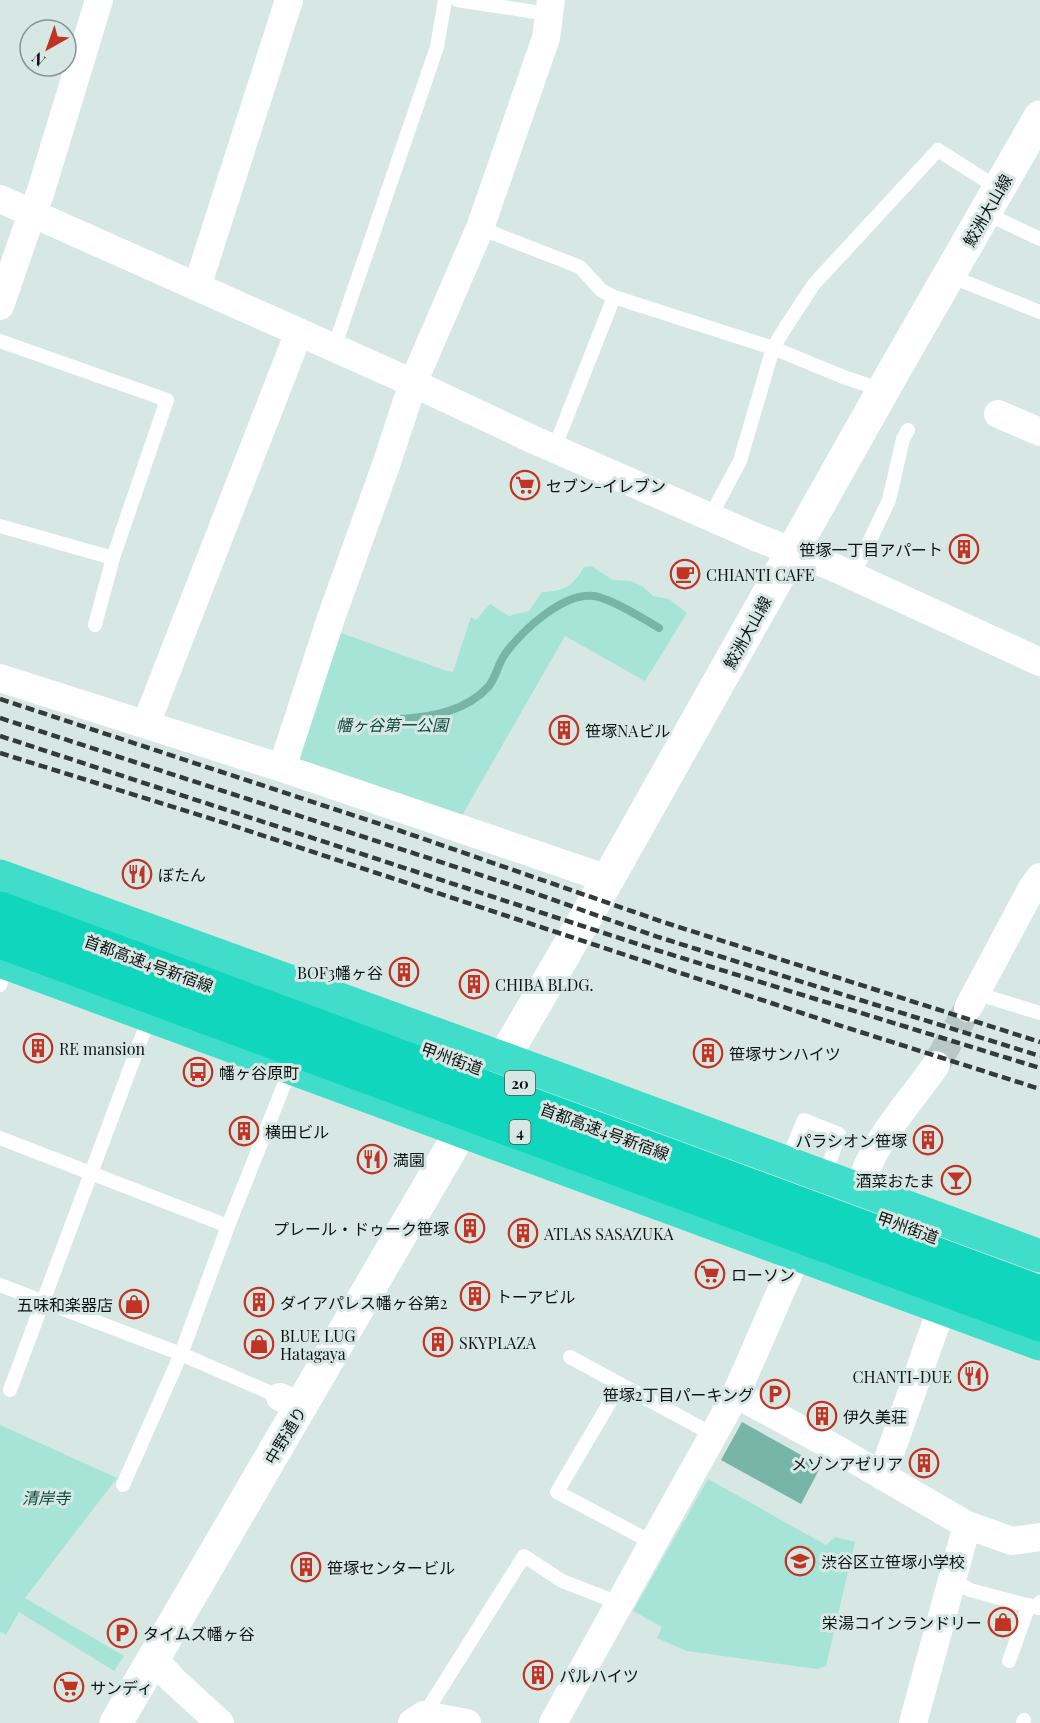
<svg xmlns="http://www.w3.org/2000/svg" width="1040" height="1723" font-family="'Playfair Display','Noto Sans JP',serif">
	<style>
		.green { fill: #a5e4d7 }
		.water { fill: #77b5a9 }
		.lines { fill: none; stroke-linecap: round; stroke-linejoin: round }
		.stream { stroke: #77b5a9; stroke-width: 8 }
		.minor-tunnel { stroke: #b9c8c4; stroke-width: 28; stroke-dasharray: 28 14; stroke-linecap: butt }
		.service { stroke: #fff; stroke-width: 14 }
		.minor { stroke: #fff; stroke-width: 28 }
		.secondary { stroke: #fff; stroke-width: 33 }
		.trunk { stroke: #40deca; stroke-width: 33 }
		.motorway { stroke: #10d6bd; stroke-width: 33 }
		.rail { stroke: #333b39; stroke-width: 4.5; stroke-dasharray: 9 4.5; stroke-linecap: butt }
		.labels { text-anchor: middle; dominant-baseline: central; stroke-width: 6; stroke-linejoin: round; paint-order: stroke }
		.shield { fill: #d7e8e4; stroke: #4a5351; stroke-width: 1.5 }
		.shield-label { font-size: 15px; font-weight: bold; fill: #0e1312 }
		.street-label { font-size: 16px; fill: #0e1312; stroke: #d7e8e4 }
		.poi-label { font-size: 16px; fill: #0e1312; stroke: #d7e8e4; text-anchor: start }
		.park-label { font-size: 16px; font-style: italic; fill: #124941; stroke: #d7e8e4 }
	</style>
	<rect width="100%" height="100%" fill="#d7e8e4"/>
	<path class="green" d="M 591,566 L 613,580 L 631,581 L 642,586 L 653,596 L 669,599 L 687,613 L 645,681 L 565,636 L 460,819 L 289,762 L 330,629 L 447,671 L 453,672 L 471,617 L 476,620 L 490,604 L 509,616 L 529,611 L 542,592 C 565,591 572,587 584,567 Z
		M 0,1425 L 117,1478 L 25,1598 L 124,1656 L 114,1671 L 19,1612 L 6,1635 L 0,1632 Z
		M 708,1479 L 826,1545 L 835,1537 L 855,1542 L 826,1666 L 817,1669 L 687,1651 L 657,1638 L 662,1627 L 633,1611 Z"/>
	<path class="water" d="M 742,1422 L 821,1466 L 801,1504 L 721,1460 Z"/>
	<g class="lines">
		<path class="stream" d="M 401,719 C 432,717 467,711 489,686 C 496,677 498,664 505,654 C 522,631 563,592 594,596 C 609,598 646,620 659,628"/>
		<path class="minor-tunnel" d="M 936,1065 L 968,1008"/>
		<path class="service" d="M 457,0 L 549,14
			M 985,213 L 1040,239
			M 480,228 L 580,267 L 601,290 L 614,297 L 773,348 L 846,378 L 883,390
			M 950,276 L 1040,312
			M 0,341 L 167,400 L 113,558 L 95,625
			M 334,348 L 437,47 L 445,0
			M 554,449 L 614,297
			M 710,517 L 740,461 L 773,348 L 785,328 L 814,284 L 938,150 L 999,189
			M 0,526 L 113,558
			M 853,576 L 889,500 L 903,439 L 908,430
			M 0,985 L 1,981
			M 975,993 L 1040,1013
			M 0,1138 L 228,1226
			M 784,1161 L 792,1149 L 804,1120 L 839,1134 L 829,1164 L 828,1179
			M 0,1285 L 181,1354 L 280,1397
			M 570,1357 L 712,1434
			M 620,1385 L 557,1492 L 653,1543
			M 10,1390 L 143,1034
			M 123,1485 L 181,1354 L 228,1226 L 284,1085
			M 951,1580 L 970,1590 L 1038,1608 L 1040,1602
			M 1009,1661 L 1029,1605
			M 424,1715 L 524,1556 L 562,1581 L 619,1603
			M 1023,1723 L 1024,1720"/>
		<path class="minor" d="M 0,199 L 413,383 L 532,439 L 758,538 L 833,567 L 1040,662
			M 197,287 L 289,0
			M 0,306 L 32,213 L 40,194 L 99,0
			M 998,414 L 1040,432
			M 0,678 L 282,768 L 608,879
			M 146,724 L 299,332
			M 282,768 L 331,618 L 386,465 L 413,383 L 480,228 L 546,38 L 551,0
			M 968,1008 L 1032,888 L 1040,877
			M 859,1190 C 871,1143 908,1105 936,1065
			M 736,1394 L 826,1443 L 967,1525 L 1012,1541 L 1040,1537
			M 280,1397 L 301,1407
			M 882,1476 L 937,1321
			M 153,1658 L 173,1680 L 220,1723
			M 412,1723 L 424,1715 L 467,1723
			M 553,1723 L 736,1394 L 791,1268
			M 913,1723 L 967,1525"/>
		<path class="secondary" d="M 116,1723 L 608,879 L 895,369 L 1040,117"/>
		<path class="trunk" d="M 0,876 L 560,1079 L 1040,1256
			M 0,961 L 1040,1344"/>
		<path class="motorway" d="M 0,908 L 1040,1292
			M 0,942 L 1040,1325"/>
		<path class="rail" d="M 0,699 L 398,830 L 663,922 L 1040,1042
			M 0,718 L 517,887 L 658,937 L 1040,1056
			M 0,736 L 653,949 L 1040,1068
			M 0,753 L 228,824 L 832,1023 L 1040,1089"/>
	</g>
	<defs>
		<g id="supermarket-ring" transform="scale(1.5)"><circle r="9.5" fill="#d7e8e4" stroke="#c13424" stroke-width="1.5"/><path d="M-6-5.5h2.5l.6 2H6L4.5 2H-2.5L-4.4-4H-6ZM-1.5 3.2a1.3 1.3 0 1 0 .1 0ZM3 3.2a1.3 1.3 0 1 0 .1 0Z" fill="#c13424"/></g>
		<g id="building-ring" transform="scale(1.5)"><circle r="9.5" fill="#d7e8e4" stroke="#c13424" stroke-width="1.5"/><path d="M-4-6H4V6H1V3H-1V6H-4ZM-2.5-4.3h1.7v1.8h-1.7ZM.8-4.3h1.7v1.8H.8ZM-2.5-1h1.7V.8h-1.7ZM.8-1h1.7V.8H.8Z" fill="#c13424"/></g>
		<g id="cafe-ring" transform="scale(1.5)"><circle r="9.5" fill="#d7e8e4" stroke="#c13424" stroke-width="1.5"/><path d="M-5.5-4.5H6V0H3Q3 3.5 0 3.5H-2.5Q-5.5 3.5-5.5 0ZM3-3.2v2h1.7v-2ZM-6 4.5H4V6H-6Z" fill="#c13424"/></g>
		<g id="restaurant-ring" transform="scale(1.5)"><circle r="9.5" fill="#d7e8e4" stroke="#c13424" stroke-width="1.5"/><path d="M-5-6h1v4h1v-4h1v4h1v-4h1v5L-1.5 .5V6h-2V.5L-5-1ZM5-6V6H3V1.5H1.5Q1.5-4 5-6Z" fill="#c13424"/></g>
		<g id="bus-ring" transform="scale(1.5)"><circle r="9.5" fill="#d7e8e4" stroke="#c13424" stroke-width="1.5"/><path d="M-5-6H5V4H4V6H2V4H-2V6H-4V4H-5ZM-3.5-4V0h7V-4ZM-3.5 1.2v1.5H-2V1.2ZM2 1.2v1.5H3.5V1.2Z" fill="#c13424"/></g>
		<g id="bar-ring" transform="scale(1.5)"><circle r="9.5" fill="#d7e8e4" stroke="#c13424" stroke-width="1.5"/><path d="M-6-5H6L.8 .8V4.5H3.5V6h-7V4.5H-.8V.8Z" fill="#c13424"/></g>
		<g id="shop-ring" transform="scale(1.5)"><circle r="9.5" fill="#d7e8e4" stroke="#c13424" stroke-width="1.5"/><path d="M-5-2.5h2.3a2.7 3.5 0 0 1 5.4 0H5L5.5 6h-11ZM-1.5-2.5h3a1.5 2.3 0 0 0-3 0Z" fill="#c13424"/></g>
		<g id="parking-ring" transform="scale(1.5)"><circle r="9.5" fill="#d7e8e4" stroke="#c13424" stroke-width="1.5"/><path d="M-3.5-5.5H1a3.5 3.5 0 0 1 0 7H-1V5.5H-3.5ZM-1-3.4V-.6H.8a1.4 1.4 0 0 0 0-2.8Z" fill="#c13424"/></g>
		<g id="school-ring" transform="scale(1.5)"><circle r="9.5" fill="#d7e8e4" stroke="#c13424" stroke-width="1.5"/><path d="M0-5L7-2L0 1L-7-2ZM-4 1L0 2.5L4 1V4Q0 6-4 4Z" fill="#c13424"/></g>
	</defs>
	<g fill-rule="evenodd">
		<use href="#supermarket-ring" x="525" y="485"/>
		<use href="#building-ring" x="964" y="549"/>
		<use href="#cafe-ring" x="685" y="574"/>
		<use href="#building-ring" x="564" y="730"/>
		<use href="#restaurant-ring" x="137" y="874"/>
		<use href="#building-ring" x="404" y="972"/>
		<use href="#building-ring" x="474" y="984"/>
		<use href="#building-ring" x="38" y="1048"/>
		<use href="#building-ring" x="708" y="1053"/>
		<use href="#bus-ring" x="198" y="1072"/>
		<use href="#building-ring" x="244" y="1131"/>
		<use href="#building-ring" x="928" y="1140"/>
		<use href="#restaurant-ring" x="372" y="1159"/>
		<use href="#bar-ring" x="956" y="1180"/>
		<use href="#building-ring" x="470" y="1228"/>
		<use href="#building-ring" x="523" y="1233"/>
		<use href="#supermarket-ring" x="710" y="1274"/>
		<use href="#building-ring" x="475" y="1296"/>
		<use href="#building-ring" x="259" y="1302"/>
		<use href="#shop-ring" x="134" y="1304"/>
		<use href="#building-ring" x="438" y="1342"/>
		<use href="#shop-ring" x="259" y="1344"/>
		<use href="#restaurant-ring" x="973" y="1376"/>
		<use href="#parking-ring" x="775" y="1394"/>
		<use href="#building-ring" x="822" y="1416"/>
		<use href="#building-ring" x="924" y="1463"/>
		<use href="#school-ring" x="800" y="1561"/>
		<use href="#building-ring" x="306" y="1567"/>
		<use href="#shop-ring" x="1003" y="1622"/>
		<use href="#parking-ring" x="122" y="1633"/>
		<use href="#building-ring" x="538" y="1675"/>
		<use href="#supermarket-ring" x="69" y="1687"/>
	</g>
	<g class="labels">
		<g class="shield">
			<rect x="505" y="1071" width="30" height="24" rx="4.5"/>
			<rect x="509.5" y="1120" width="21" height="24" rx="4.5"/>
		</g>
		<g class="shield-label">
			<text x="520" y="1083">20</text>
			<text x="520" y="1132">4</text>
		</g>
		<g class="street-label">
			<text transform="translate(987 210) rotate(-60)">鮫洲大山線</text>
			<text transform="translate(747 632) rotate(-61)">鮫洲大山線</text>
			<text transform="translate(149 963) rotate(20)">首都高速4号新宿線</text>
			<text transform="translate(452 1058) rotate(20)">甲州街道</text>
			<text transform="translate(605 1131) rotate(20)">首都高速4号新宿線</text>
			<text transform="translate(908 1227) rotate(20)">甲州街道</text>
			<text transform="translate(285 1435) rotate(-59)">中野通り</text>
		</g>
		<g class="poi-label">
			<text x="546" y="485">セブン-イレブン</text>
			<text x="943" y="549" text-anchor="end">笹塚一丁目アパート</text>
			<text x="706" y="574">CHIANTI CAFE</text>
			<text x="585" y="730">笹塚NAビル</text>
			<text x="158" y="874">ぼたん</text>
			<text x="383" y="972" text-anchor="end">BOF3幡ヶ谷</text>
			<text x="495" y="984">CHIBA BLDG.</text>
			<text x="59" y="1048">RE mansion</text>
			<text x="729" y="1053">笹塚サンハイツ</text>
			<text x="219" y="1072">幡ヶ谷原町</text>
			<text x="265" y="1131">横田ビル</text>
			<text x="907" y="1140" text-anchor="end">パラシオン笹塚</text>
			<text x="393" y="1159">満園</text>
			<text x="935" y="1180" text-anchor="end">酒菜おたま</text>
			<text x="449" y="1228" text-anchor="end">プレール・ドゥーク笹塚</text>
			<text x="544" y="1233">ATLAS SASAZUKA</text>
			<text x="731" y="1274">ローソン</text>
			<text x="496" y="1296">トーアビル</text>
			<text x="280" y="1302">ダイアパレス幡ヶ谷第2</text>
			<text x="113" y="1304" text-anchor="end">五味和楽器店</text>
			<text x="280" y="1335">BLUE LUG<tspan x="280" dy="18">Hatagaya</tspan></text>
			<text x="459" y="1342">SKYPLAZA</text>
			<text x="952" y="1376" text-anchor="end">CHANTI-DUE</text>
			<text x="754" y="1394" text-anchor="end">笹塚2丁目パーキング</text>
			<text x="843" y="1416">伊久美荘</text>
			<text x="903" y="1463" text-anchor="end">メゾンアゼリア</text>
			<text x="821" y="1561">渋谷区立笹塚小学校</text>
			<text x="327" y="1567">笹塚センタービル</text>
			<text x="982" y="1622" text-anchor="end">栄湯コインランドリー</text>
			<text x="143" y="1633">タイムズ幡ヶ谷</text>
			<text x="559" y="1675">パルハイツ</text>
			<text x="90" y="1687">サンディ</text>
		</g>
		<g class="park-label">
			<text x="392" y="724">幡ヶ谷第一公園</text>
			<text x="46" y="1497">清岸寺</text>
		</g>
	</g>
	<g transform="translate(48 48) rotate(220)"><circle r="28" fill="#d7e8e4" stroke="#879390" stroke-width="1.5"/>
	<path d="M0-4.5L10 22L0 15L-10 22Z" fill="#c13424"/>
	<text y="-9" font-size="16" font-weight="bold" text-anchor="middle" fill="#0e1312">N</text>
	</g>
</svg>
